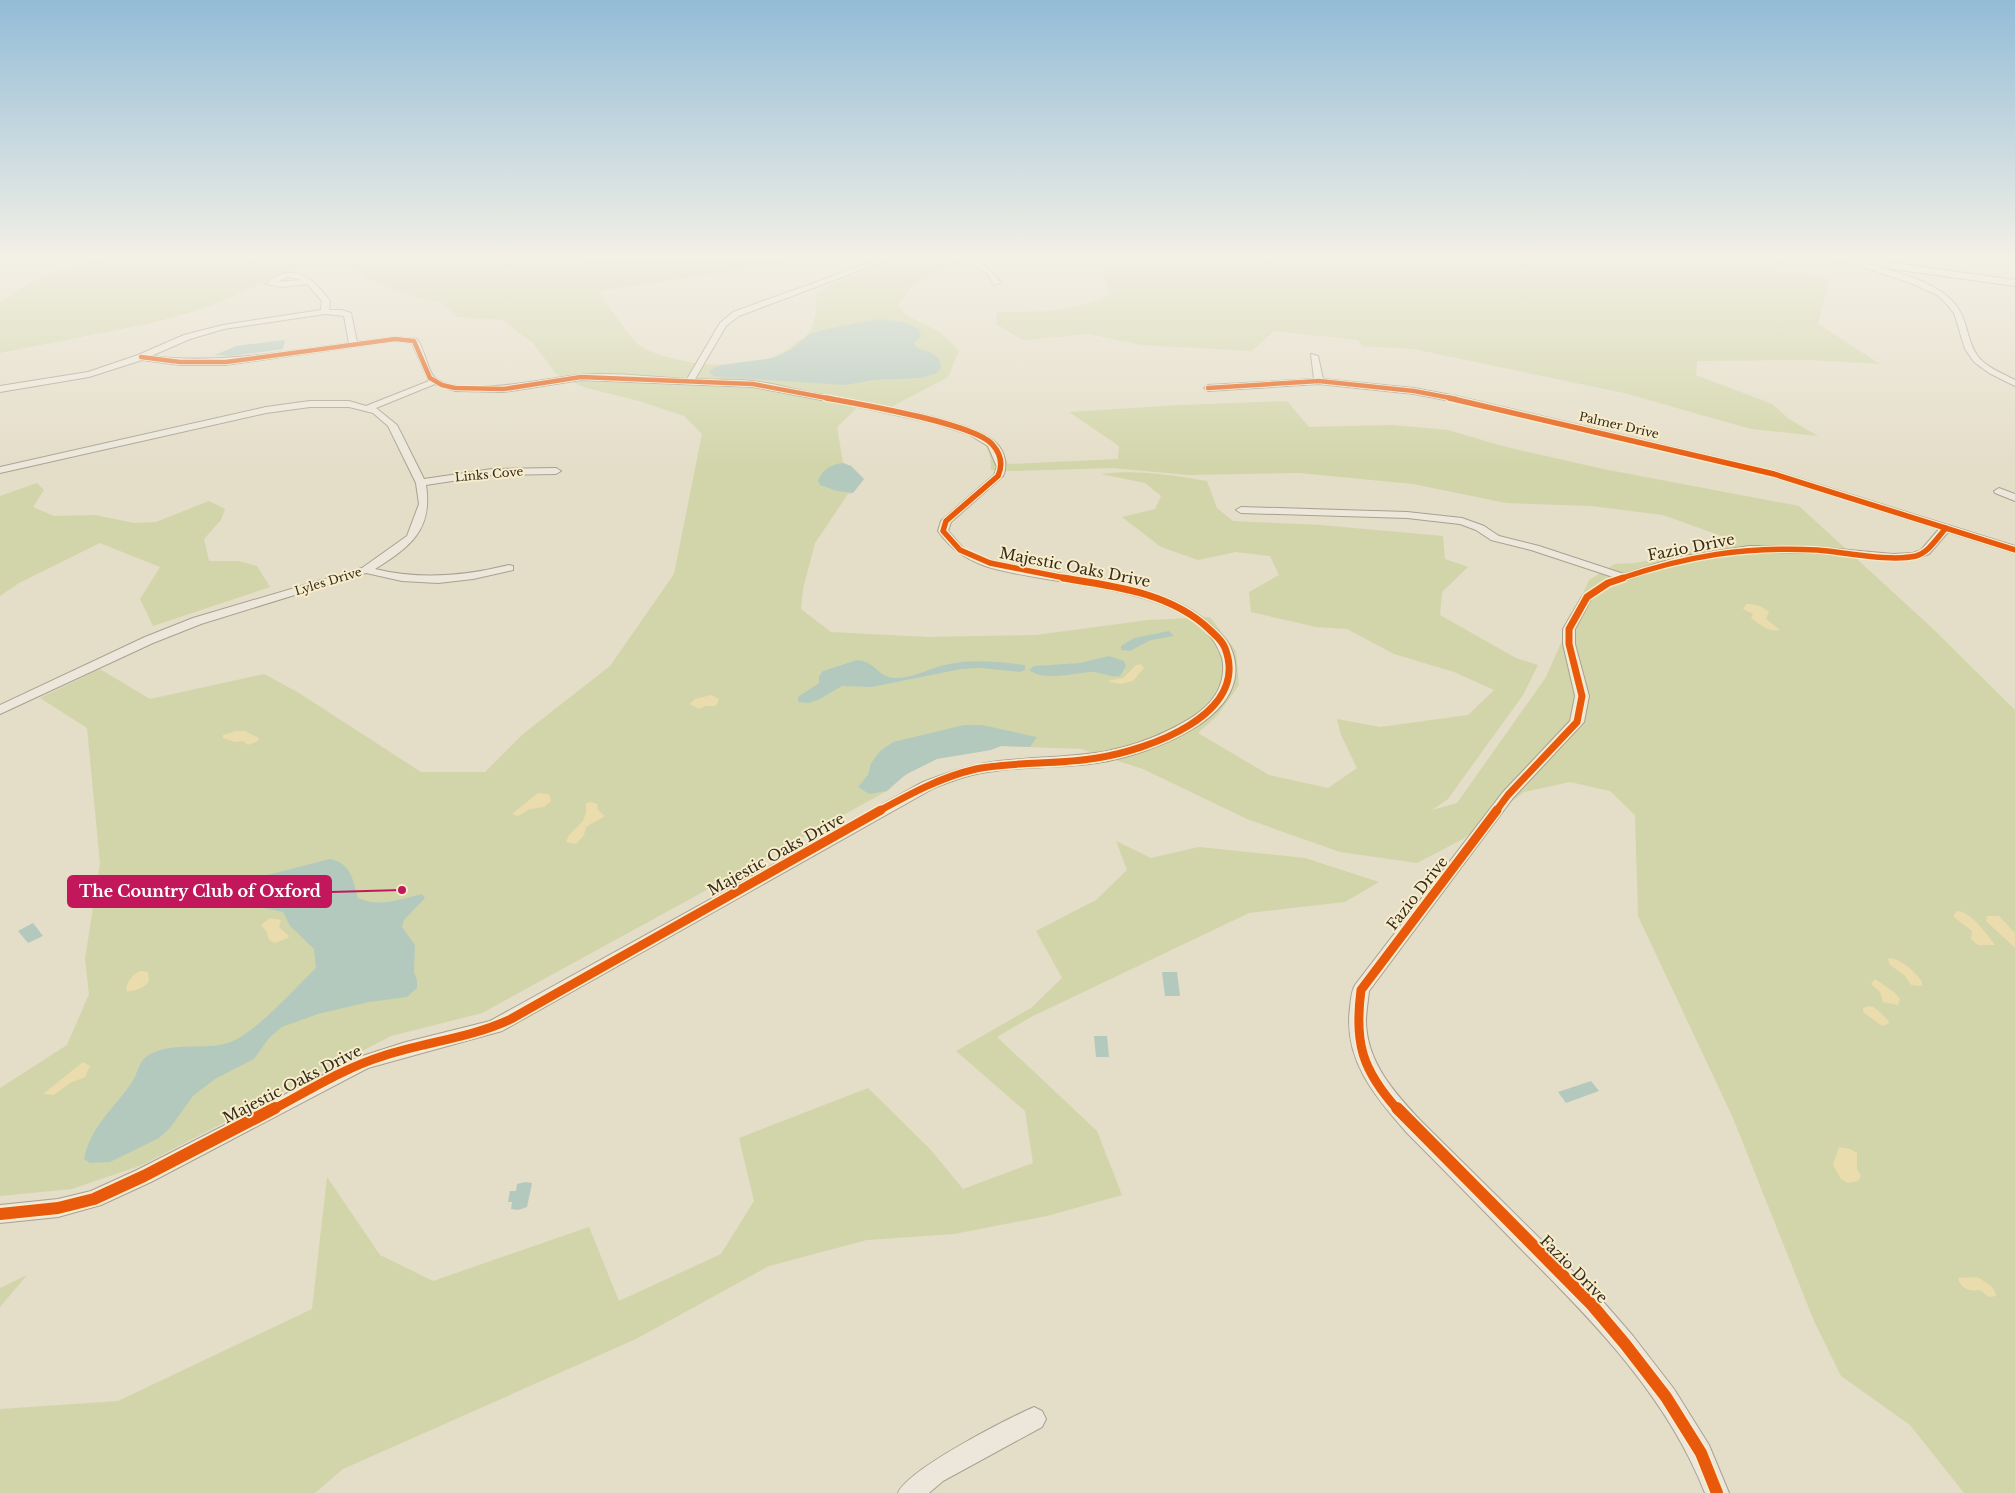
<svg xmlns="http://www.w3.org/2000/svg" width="2015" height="1493" font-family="'Libre Baskerville',serif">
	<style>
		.green { fill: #d2d5a9; fill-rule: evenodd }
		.sand { fill: #eadcac }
		.water { fill: #b4c9be }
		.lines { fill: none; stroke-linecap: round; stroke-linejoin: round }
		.street-casing { stroke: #a8a192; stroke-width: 2 }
		.secondary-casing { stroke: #989182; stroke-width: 2 }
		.street { fill: #ece7da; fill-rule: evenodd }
		.secondary { fill: #ece7da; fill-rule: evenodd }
		.cycleway-far4-casing { stroke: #f7edcc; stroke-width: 6 }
		.cycleway-far3-casing { stroke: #f7edcc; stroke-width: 8 }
		.cycleway-far2-casing { stroke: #f7edcc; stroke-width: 10 }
		.cycleway-far1-casing { stroke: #f7edcc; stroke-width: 12 }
		.cycleway-casing { stroke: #f7edcc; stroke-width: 15 }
		.cycleway-far4 { stroke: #e8590c; stroke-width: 4.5 }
		.cycleway-far3 { stroke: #e8590c; stroke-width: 5.5 }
		.cycleway-far2 { stroke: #e8590c; stroke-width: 7 }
		.cycleway-far1 { stroke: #e8590c; stroke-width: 9 }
		.cycleway { stroke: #e8590c; stroke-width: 12 }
		.labels { text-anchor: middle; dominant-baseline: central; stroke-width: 4; stroke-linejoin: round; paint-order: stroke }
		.far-street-label { font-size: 12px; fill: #362a1a; stroke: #f7edcc }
		.street-label { font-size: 15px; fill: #362a1a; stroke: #f7edcc }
		.leader { fill: none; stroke: #c2185b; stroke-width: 2 }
		.callout-dot { fill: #c2185b; stroke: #f7edcc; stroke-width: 2 }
		.callout { fill: #c2185b; stroke: #c2185b; stroke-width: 2 }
		.callout-label { font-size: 16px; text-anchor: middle; font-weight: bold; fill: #fff }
	</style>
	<rect width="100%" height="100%" fill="#e4ddc8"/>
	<path class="green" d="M 104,258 L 590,258 L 587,261 L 818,258 L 599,291 C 607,303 630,339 640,346 C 678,368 764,375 796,343 C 800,339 806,338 808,334 C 817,322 816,307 817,293 L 829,285 L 890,261 L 881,258 L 955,258 L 962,262 L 914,283 L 898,305 L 906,315 L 941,333 L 959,351 L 948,377 L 891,407 L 964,425 L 997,442 L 1008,464 L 1118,459 L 1119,446 L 1069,412 L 1181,405 L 1287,401 L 1309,427 L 1392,425 L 1448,430 L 1502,446 L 1603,469 L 1799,506 L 1930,626 L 2015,710 L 2015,1493 L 1964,1493 L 1910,1425 L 1841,1376 L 1814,1321 L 1733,1118 L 1638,916 L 1635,815 L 1610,791 L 1570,782 L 1524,792 L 1463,839 L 1417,863 L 1340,852 L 1247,819 L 1143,769 L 1081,749 L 1001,746 C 980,755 958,752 936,759 C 918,765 901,777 887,791 L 482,1013 L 391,1036 L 142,1165 L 72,1189 L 0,1196 L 0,1088 L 67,1045 L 89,994 L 85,959 L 100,863 L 87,728 L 40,698 L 100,669 L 150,699 L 264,674 L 299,693 L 421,772 L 485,772 L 523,734 L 610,666 L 674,574 L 702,434 L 684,416 L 639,401 L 583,387 L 556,374 L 533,343 L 502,320 L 457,317 L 442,303 L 400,292 L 368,280 L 333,260 L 296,269 L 203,309 L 152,323 L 0,353 L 0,304 C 28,278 67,268 104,258 ZM 857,408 C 890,415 953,423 981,442 C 990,448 991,460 991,470 L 1013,471 L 1112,468 L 1189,475 L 1299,473 L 1413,484 L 1506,503 L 1591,506 L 1663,515 L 1738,542 L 1635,563 L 1615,564 L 1589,580 L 1546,677 L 1457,803 L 1432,810 L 1448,799 L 1523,695 L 1538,665 L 1516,658 L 1440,615 L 1442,592 L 1468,567 L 1445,559 L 1443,536 L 1321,525 L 1233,521 L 1217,508 L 1207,481 C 1172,475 1136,469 1101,474 L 1145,483 L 1161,496 L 1155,509 L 1122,517 L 1161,547 L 1198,560 L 1236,552 L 1270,556 L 1279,575 L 1249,592 L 1251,612 L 1316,627 L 1347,629 L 1394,654 L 1454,672 L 1494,690 L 1468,715 L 1380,727 L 1337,719 L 1341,735 L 1357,768 L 1328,788 L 1269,775 L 1198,733 L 1218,715 L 1239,685 L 1236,651 L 1210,617 L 1148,620 L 1036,635 L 928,637 L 831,632 L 801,609 L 803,589 L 815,543 L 848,494 L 853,493 L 864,479 L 851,466 L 843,463 L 837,427 Z
		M 1096,258 L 1805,258 L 1774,269 L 1830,278 L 1818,324 L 1880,364 L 1809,360 L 1697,361 L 1696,375 L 1772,404 L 1789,419 L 1818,436 L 1751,429 L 1624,393 L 1413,349 L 1362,346 L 1358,340 L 1274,331 L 1252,351 L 1142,345 L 1088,334 L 1023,340 L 996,324 L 997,312 C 1035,312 1076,313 1110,294 L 1100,263 Z
		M 37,483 L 44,490 L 33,507 L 54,516 L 95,515 L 134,523 L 156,522 L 209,501 L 225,509 L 221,520 L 204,539 L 209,561 L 239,561 L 257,566 L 270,587 L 153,626 L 140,599 L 160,567 L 100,543 L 19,583 L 0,596 L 0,496 Z
		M 1116,841 L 1151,858 L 1199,847 L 1305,858 L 1379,882 L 1345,902 L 1249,913 L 1031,1017 L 997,1037 L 1097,1131 L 1122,1195 L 1047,1216 L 954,1234 L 867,1240 L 769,1266 L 636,1339 L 343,1469 L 315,1493 L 0,1493 L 0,1409 L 118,1401 L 312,1309 L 327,1177 L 380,1255 L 433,1281 L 589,1227 L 619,1301 L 721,1254 L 754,1201 L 739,1138 L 868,1088 L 930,1149 L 963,1189 L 1033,1163 L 1025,1111 L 956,1051 L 1031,1008 L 1062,978 L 1036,931 L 1096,900 L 1127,870 Z
		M 27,1275 L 0,1307 L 0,1288 Z"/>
	<path class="sand" d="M 1746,604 C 1756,604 1762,606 1769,612 L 1766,619 L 1780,630 C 1768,633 1760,624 1751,618 L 1753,614 L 1743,609 Z
		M 1141,664 L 1144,668 L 1133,681 L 1121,684 L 1107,681 L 1123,678 L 1136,665 Z
		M 711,695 L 719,699 L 716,706 L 706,706 L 699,709 L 690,704 L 695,699 Z
		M 236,731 L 245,731 L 259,738 L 258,741 L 248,745 L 243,741 L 235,742 L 223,738 L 223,735 Z
		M 538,793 L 549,794 L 551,801 L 544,807 L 530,809 L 518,816 L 512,814 Z
		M 591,802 L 597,804 L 598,810 L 605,816 L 586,827 L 584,835 L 576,844 L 566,842 L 569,835 L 583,821 L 586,812 L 586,803 Z
		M 1957,911 C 1970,911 1987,934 1995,945 L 1978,945 L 1971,939 L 1972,931 L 1954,917 L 1954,914 Z
		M 1987,916 L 1999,916 L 2015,933 L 2015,948 L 1986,921 Z
		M 270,918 L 281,920 L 279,927 L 289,936 L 288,938 L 275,943 L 269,940 L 267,932 L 261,925 Z
		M 1888,958 C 1900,958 1916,972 1922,982 L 1922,986 L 1911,985 L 1905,976 L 1889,964 Z
		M 141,971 L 148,972 L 149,981 C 145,988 134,992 126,991 C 126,983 133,973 141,971 Z
		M 1875,979 L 1894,992 L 1900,999 L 1898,1005 L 1883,1002 L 1880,992 L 1871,984 Z
		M 1869,1006 L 1874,1007 L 1889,1021 L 1888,1024 L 1882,1026 L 1863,1012 L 1863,1008 Z
		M 83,1062 L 90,1066 L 85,1077 L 70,1083 L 54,1095 L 43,1094 Z
		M 1839,1147 L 1850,1149 L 1857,1153 L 1857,1169 L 1861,1176 L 1858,1181 L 1848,1183 L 1841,1179 L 1833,1165 Z
		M 1977,1277 C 1985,1282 1995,1286 1996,1296 L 1989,1297 L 1980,1290 C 1970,1292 1961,1289 1958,1278 Z"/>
	<path class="water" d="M 879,319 L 904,322 L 919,329 L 921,336 L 914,343 L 916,347 C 926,352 941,353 941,367 L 937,373 L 921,378 L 873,380 L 846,385 L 720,377 L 713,376 L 709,371 L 721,365 L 773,358 L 791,350 L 808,335 L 822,330 Z
		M 285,340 L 283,349 L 231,356 L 215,355 L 236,346 Z
		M 843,463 L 851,466 L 864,479 L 853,493 L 837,491 L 820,485 L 818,480 C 823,469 832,464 843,463 Z
		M 1169,631 L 1174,636 L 1151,640 L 1130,651 L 1121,650 L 1121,646 L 1134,638 Z
		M 1109,656 L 1124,661 L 1126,666 L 1120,676 C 1110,678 1102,672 1092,672 C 1073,673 1045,682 1029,670 L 1034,666 L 1080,663 Z
		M 857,660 C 878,662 876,678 897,678 C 914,678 931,667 949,664 C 974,659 1000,662 1025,665 L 1025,670 L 1021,672 L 980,668 L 961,669 L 872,687 L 842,686 L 818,700 L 809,703 L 798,702 L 798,697 L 819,683 L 819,676 L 823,671 Z
		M 964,725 L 982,725 L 1037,737 L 1030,747 L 1001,746 L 991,750 L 937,759 L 905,775 L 887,791 L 869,794 L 858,787 L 868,775 L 871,763 L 880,751 L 893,742 Z
		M 330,859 C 351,863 353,880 358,898 C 380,908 400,899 422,894 L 425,898 L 404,920 L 402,927 L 415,945 L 414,972 L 417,980 L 417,988 L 407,997 L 369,1002 L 318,1014 L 282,1027 L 269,1038 L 254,1059 L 215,1079 L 193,1096 L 170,1128 L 159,1138 L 110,1162 L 90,1163 L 84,1159 C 91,1125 114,1109 132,1082 C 138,1073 138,1063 147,1056 C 153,1052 162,1049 169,1048 C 189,1044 213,1050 233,1041 C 259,1029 294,989 316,968 L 314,949 L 290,926 L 283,912 L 255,906 L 248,902 L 247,894 L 263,876 Z
		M 33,923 L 43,936 L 28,943 L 18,931 Z
		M 1162,972 L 1177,972 L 1180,996 L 1165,996 Z
		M 1094,1036 L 1107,1036 L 1109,1057 L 1096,1057 Z
		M 1591,1081 L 1599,1091 L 1566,1103 L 1558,1092 Z
		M 525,1182 L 532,1183 L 527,1207 L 518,1210 L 511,1209 L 512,1202 L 508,1202 L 510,1191 L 516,1191 L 517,1184 Z"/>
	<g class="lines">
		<g class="street-casing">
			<path id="street" d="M 16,258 L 27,258 L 0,267 L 0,263 Z
				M 883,258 L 893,258 L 739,316 L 726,326 L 695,379 C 714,380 734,379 752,381 C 772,383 793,389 812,393 C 852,400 968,418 995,442 C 1005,451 1008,465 1003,476 L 951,522 L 948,531 C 953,536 958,543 963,548 C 977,559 1000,562 1017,566 C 1079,580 1165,580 1212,626 C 1219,632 1226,638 1230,646 C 1262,716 1148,755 1097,763 C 1063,768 1029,766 995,771 C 973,773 954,780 934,788 L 502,1031 L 368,1068 L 151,1182 L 101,1205 L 58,1217 L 0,1223 L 0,1205 L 58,1199 L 91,1191 L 137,1170 L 356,1058 L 406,1042 L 490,1021 L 923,782 C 946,773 968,766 992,762 C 1058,753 1105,762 1169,730 C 1185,722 1204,712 1214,697 C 1222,686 1225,670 1222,658 C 1200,583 1047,587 985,566 C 964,558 951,549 938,531 L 941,521 L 994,475 L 997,467 L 988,446 L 968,434 L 933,423 L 859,407 L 753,387 L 581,380 L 504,392 L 455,391 L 435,384 L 376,408 L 397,425 L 424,479 L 492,469 L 556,468 L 561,471 L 556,474 L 492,475 L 426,485 C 433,530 410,547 375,569 C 420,580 465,576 509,565 L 513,566 L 513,570 L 473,579 L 438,583 L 402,581 L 366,573 L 201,624 L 153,643 L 0,714 L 0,705 L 145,637 L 193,618 L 362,568 L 407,536 L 419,504 L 416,483 L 388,426 L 373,413 L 349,407 L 310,407 L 266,413 L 0,473 L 0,467 L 266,407 L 310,401 L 349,401 L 366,406 L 429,381 L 412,343 L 395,341 L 226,365 L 180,365 L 142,360 L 89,377 L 0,392 L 0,386 L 88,372 L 138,355 L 184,335 L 223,325 L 321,310 L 322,301 L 307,284 L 282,287 L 266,284 C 292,259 314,279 330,301 L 329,310 L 341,310 L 351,313 L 357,342 L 395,337 L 417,339 C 425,350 427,369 434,377 C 457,400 549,377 580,375 C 615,372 652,377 687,379 L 720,323 L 733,312 ZM 288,277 L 302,280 L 277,282 ZM 325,314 L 344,316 L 349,343 C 282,352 218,364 151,356 L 190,339 L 224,329 Z
				M 960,258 C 977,258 992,269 1001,283 L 994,285 L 987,273 Z
				M 1845,258 C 1877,267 1932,277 1954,303 C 1968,318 1966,339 1977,355 C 1985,367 2002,373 2015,380 L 2015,386 L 1989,373 L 1974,362 L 1965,349 L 1954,313 L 1945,302 L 1937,295 L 1911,283 L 1841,260 Z
				M 1311,354 L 1318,356 L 1323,379 L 1414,388 L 1456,396 L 1778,472 L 2015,546 L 2015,553 L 1948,532 L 1929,554 L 1915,559 L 1893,560 L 1816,553 L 1749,552 L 1679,563 L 1658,569 L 1612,585 L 1591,599 L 1575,629 L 1575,644 L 1589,696 L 1584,722 L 1513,798 L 1369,991 C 1368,1001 1366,1012 1366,1022 C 1367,1063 1395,1093 1421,1121 L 1600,1298 L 1633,1336 L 1674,1389 L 1709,1445 L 1729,1493 L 1705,1493 C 1668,1398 1595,1323 1524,1252 C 1485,1212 1446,1172 1407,1133 C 1375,1097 1343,1059 1350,1008 C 1351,1000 1351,992 1355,985 L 1503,792 L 1570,721 L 1575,696 L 1563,644 L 1563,629 L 1583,595 L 1604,581 L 1613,577 L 1531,550 L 1491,540 L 1476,530 L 1460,524 L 1407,518 L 1241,513 L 1236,510 L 1241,507 L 1407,512 L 1462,518 L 1484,526 L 1499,536 L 1539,546 L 1624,574 L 1678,557 L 1749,546 L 1816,547 L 1893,554 L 1913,553 L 1921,550 L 1939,529 L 1771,476 L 1456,402 L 1414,394 L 1319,384 L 1208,391 L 1204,388 L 1208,385 L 1314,379 Z
				M 1999,488 L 2015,494 L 2015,501 L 1995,493 L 1994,491 Z
				M 1034,1407 L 1042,1411 L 1046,1419 L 1042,1427 L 943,1481 L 929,1493 L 898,1493 C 908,1469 1007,1419 1034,1407 Z"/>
		</g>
		<g class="secondary-casing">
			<path id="secondary" d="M 1830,258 L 1859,258 L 2015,280 L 2015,286 L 1835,261 Z"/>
		</g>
		<use href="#street" class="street"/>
		<use href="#secondary" class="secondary"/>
		<g class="cycleway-far4-casing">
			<path id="cycleway-far4" d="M 141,357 L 180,362 L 226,362 L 395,339 L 414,341 L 430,378 L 442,385 L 455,388 L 504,389 L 581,377 L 753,384 L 832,399
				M 1208,388 L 1319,381 L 1414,391 L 1456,399"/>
		</g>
		<g class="cycleway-far3-casing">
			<path id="cycleway-far3" d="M 826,398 C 859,404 972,423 992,444 C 1001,454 1003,465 998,476 L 946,521 L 943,531 L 960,550 L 990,563 L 1070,579
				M 1449,398 L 1774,474 L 2015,550
				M 1619,579 C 1686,556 1746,546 1817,550 C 1844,552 1890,562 1916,556 C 1929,552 1937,538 1946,528"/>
		</g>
		<g class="cycleway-far2-casing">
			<path id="cycleway-far2" d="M 879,811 C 910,794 941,777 976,769 C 1016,761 1057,765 1097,758 C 1147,750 1251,715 1225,648 C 1222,640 1216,636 1210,630 C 1172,593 1114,586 1063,578
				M 1496,811 L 1508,795 L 1577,722 L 1582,696 L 1569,644 L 1569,629 L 1587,597 L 1608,583 L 1623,578"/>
		</g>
		<g class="cycleway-far1-casing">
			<path id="cycleway-far1" d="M 272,1110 C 308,1091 344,1068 383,1056 C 425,1042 471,1038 511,1019 L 881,810
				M 1398,1110 C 1362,1070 1354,1043 1361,990 L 1497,810"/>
		</g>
		<g class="cycleway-casing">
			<path id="cycleway" d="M 1397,1108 L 1592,1305 L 1625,1344 L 1666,1397 L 1701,1453 L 1717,1493
				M 0,1214 L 58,1208 L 94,1199 L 144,1176 L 275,1108"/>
		</g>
		<use href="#cycleway-far4" class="cycleway-far4"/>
		<use href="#cycleway-far3" class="cycleway-far3"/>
		<use href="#cycleway-far2" class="cycleway-far2"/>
		<use href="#cycleway-far1" class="cycleway-far1"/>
		<use href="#cycleway" class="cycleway"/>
	</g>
	<linearGradient id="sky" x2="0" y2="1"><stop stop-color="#93bcd7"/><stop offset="0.55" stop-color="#f3f0e6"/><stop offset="1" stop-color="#f3f0e6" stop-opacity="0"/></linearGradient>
	<rect width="2015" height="467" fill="url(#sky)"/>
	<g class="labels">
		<g class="far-street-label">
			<text transform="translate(1619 425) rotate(13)">Palmer Drive</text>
			<text transform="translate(489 474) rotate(-5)">Links Cove</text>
			<text transform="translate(328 581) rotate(-17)">Lyles Drive</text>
		</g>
		<g class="street-label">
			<text transform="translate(1691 547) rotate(-11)">Fazio Drive</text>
			<text transform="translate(1075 567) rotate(11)">Majestic Oaks Drive</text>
			<text transform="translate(776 854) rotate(-29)">Majestic Oaks Drive</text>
			<text transform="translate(1417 893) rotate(-52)">Fazio Drive</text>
			<text transform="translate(292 1084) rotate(-27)">Majestic Oaks Drive</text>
			<text transform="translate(1574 1269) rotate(45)">Fazio Drive</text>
		</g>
	</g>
	<path class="leader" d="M402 890L331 892"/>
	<circle class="callout-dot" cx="402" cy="890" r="5"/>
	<rect class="callout" x="68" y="876" width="263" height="31" rx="5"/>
	<g class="callout-label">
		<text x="200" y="897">The Country Club of Oxford</text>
	</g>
</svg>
